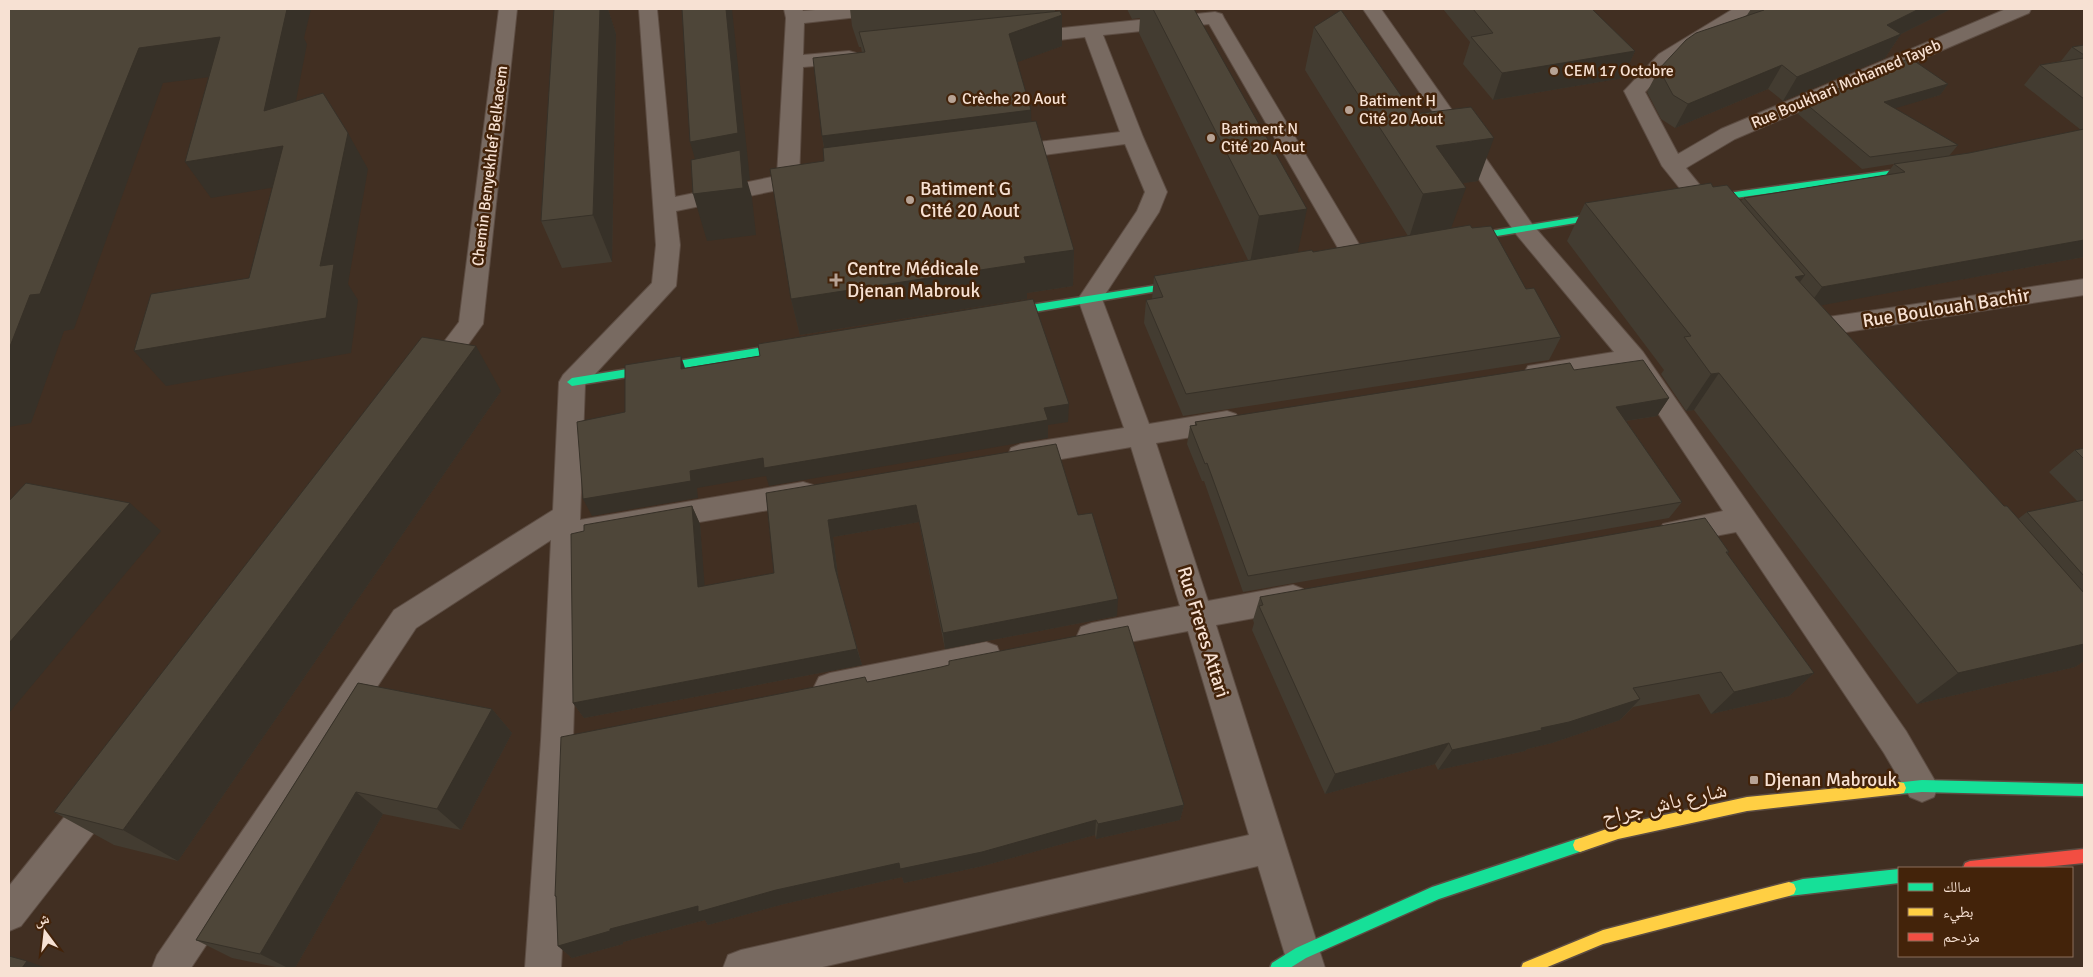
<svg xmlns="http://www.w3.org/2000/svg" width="2093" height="977" font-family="Signika,'Noto Naskh Arabic',sans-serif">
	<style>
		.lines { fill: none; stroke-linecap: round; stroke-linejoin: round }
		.street-casing { stroke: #5c4c42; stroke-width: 2 }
		.fast-casing { stroke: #5c4c42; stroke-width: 3 }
		.slow-casing { stroke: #5c4c42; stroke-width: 3 }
		.jam-casing { stroke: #5c4c42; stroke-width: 3 }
		.street { fill: #786a61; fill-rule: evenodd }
		.fast { fill: #16e098; fill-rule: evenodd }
		.slow { fill: #ffcf43; fill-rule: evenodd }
		.jam { fill: #f24e42; fill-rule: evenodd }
		.wall { fill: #433c31 }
		.shaded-wall { fill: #373128 }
		.building { fill: #4e4639; stroke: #373128 }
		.poi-dot { fill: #b7a395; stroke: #43230a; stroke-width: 2 }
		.labels { text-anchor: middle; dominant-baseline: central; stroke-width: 5; stroke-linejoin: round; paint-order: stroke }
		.far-poi-label { font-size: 16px; fill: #f7e1d3; stroke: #43230a; text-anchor: start }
		.far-street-label { font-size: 16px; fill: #f7e1d3; stroke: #43230a }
		.poi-label { font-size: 19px; fill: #f7e1d3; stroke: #43230a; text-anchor: start }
		.street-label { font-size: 19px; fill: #f7e1d3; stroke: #43230a }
		.near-street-label { font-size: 22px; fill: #f7e1d3; stroke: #43230a }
	</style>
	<rect width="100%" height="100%" fill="#412f22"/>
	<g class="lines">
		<g class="street-casing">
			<path id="street" d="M 499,9 L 517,9 L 483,324 L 443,379 L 434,381 L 425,379 L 421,372 L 459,322 Z
				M 639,9 L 657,9 L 675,197 L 777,176 L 786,18 L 784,9 L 802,9 L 803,11 L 827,9 L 885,9 L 883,13 L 876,15 L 804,23 L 803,55 L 849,51 L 856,53 L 859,57 L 856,61 L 849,63 L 803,67 L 799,181 L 796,186 L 788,188 L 676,211 L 680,245 L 676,286 L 585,385 L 580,520 L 803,482 L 813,485 L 817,493 L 813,501 L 803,504 L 579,543 L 573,740 L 561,968 L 525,968 L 541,740 L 551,540 L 416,628 L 191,968 L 152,968 L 157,955 L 394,610 L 553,510 L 559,382 L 563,375 L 652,283 L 656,245 Z
				M 1363,9 L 1381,9 L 1532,224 L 1643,352 L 1906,731 L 1938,786 L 1934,797 L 1922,802 L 1910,797 L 1884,753 L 1736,532 L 1673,544 L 1663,540 L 1659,532 L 1663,524 L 1723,511 L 1628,368 L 1537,382 L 1528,380 L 1524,373 L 1528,366 L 1614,352 L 1516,234 Z
				M 1733,9 L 1755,9 L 1753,13 L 1673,62 L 1645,92 L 1678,154 L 1721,129 L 2006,9 L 2031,9 L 2029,13 L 1735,139 L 1686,168 L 1725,216 L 1722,221 L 1714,223 L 1706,221 L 1662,166 L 1624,91 L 1659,54 Z
				M 1215,12 L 1222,14 L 1224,18 L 1366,256 L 1362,262 L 1354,264 L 1346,262 L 1209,24 L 1103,35 L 1143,137 L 1167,192 L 1159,212 L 1102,299 L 1149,424 L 1227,411 L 1236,414 L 1240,421 L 1236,428 L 1227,431 L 1156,443 L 1208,601 L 1293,585 L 1303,589 L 1308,598 L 1303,607 L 1293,611 L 1216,625 L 1325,968 L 1289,968 L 1258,866 L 818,968 L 723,968 L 728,955 L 741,950 L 1249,835 L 1188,631 L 1092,649 L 1081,645 L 1077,636 L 1081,627 L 1092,623 L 1180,606 L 1131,447 L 1021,466 L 1011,462 L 1008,455 L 1011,448 L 1021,444 L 1124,428 L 1078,299 L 1137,211 L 1145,192 L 1125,144 L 1006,160 L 998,158 L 995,153 L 998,148 L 1006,146 L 1120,132 L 1085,37 L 1024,44 L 1017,42 L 1014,38 L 1017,34 L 1024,32 Z
				M 2084,279 L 2084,295 L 1808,338 L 1799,335 L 1796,329 L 1799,323 L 1808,320 Z
				M 986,642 L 997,646 L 1001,656 L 997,666 L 986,670 L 830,701 L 819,697 L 814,687 L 819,677 L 830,673 Z
				M 102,780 L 114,785 L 119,796 L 114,807 L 21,926 L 9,931 L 9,886 L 90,785 Z"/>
		</g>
		<g class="fast-casing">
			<path id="fast" d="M 1924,166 L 1928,169 L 1927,171 L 1699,203 L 1694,200 L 1699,197 Z
				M 1615,211 L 1618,212 L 1618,216 L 1460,242 L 1455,239 L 1460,236 Z
				M 1190,280 L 1193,281 L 1195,283 L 1193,285 L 998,318 L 993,314 L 998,310 Z
				M 795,342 L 800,346 L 795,350 L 572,386 L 567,382 L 572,378 Z
				M 1922,780 L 2084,784 L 2084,796 L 1922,792 L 1899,794 L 1894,793 L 1892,788 L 1894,783 Z
				M 1580,838 L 1585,840 L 1587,845 L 1585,850 L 1439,899 L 1306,958 L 1290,968 L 1270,968 L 1272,963 L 1296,948 L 1432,887 Z
				M 1899,869 L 1899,883 L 1789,896 L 1784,894 L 1782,889 L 1784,884 L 1803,879 Z"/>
		</g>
		<g class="slow-casing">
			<path id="slow" d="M 1899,782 L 1904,783 L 1906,788 L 1904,793 L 1899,794 L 1747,811 L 1618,839 L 1580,852 L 1575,850 L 1573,845 L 1575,840 L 1618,825 L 1747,797 Z
				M 1789,882 L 1794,884 L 1796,889 L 1794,894 L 1789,896 L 1603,944 L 1545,968 L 1521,968 L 1523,963 L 1603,930 Z"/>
		</g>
		<g class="jam-casing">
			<path id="jam" d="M 2084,849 L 2084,863 L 2034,868 L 1963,868 L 1965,863 L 1970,861 Z"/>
		</g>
		<use href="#street" class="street"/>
		<use href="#fast" class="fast"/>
		<use href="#slow" class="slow"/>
		<use href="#jam" class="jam"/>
	</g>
	<path class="wall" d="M 554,9 L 608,9 L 616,34 L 612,262 L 562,268 L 541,221 Z
		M 850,9 L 1055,9 L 1055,11 L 1062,15 L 1062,46 L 1017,62 L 1031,122 L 1074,250 L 1073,286 L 1027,293 L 1027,299 L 800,335 L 791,299 L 824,161 L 824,148 L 822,136 L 862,53 L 861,47 L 859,47 L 852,26 Z
		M 1127,9 L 1194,9 L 1297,253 L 1313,252 L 1408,236 L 1305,70 L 1314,27 L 1414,114 L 1478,181 L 1462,183 L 1451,228 L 1472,228 L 1526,289 L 1561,337 L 1549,360 L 1183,416 L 1144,323 L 1146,300 L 1152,299 L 1154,276 L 1248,260 L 1139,33 L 1140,18 L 1132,19 Z
		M 1443,9 L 1592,9 L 1635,51 L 1623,78 L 1493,100 L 1463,64 L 1470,42 Z
		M 1751,9 L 1951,9 L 1901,34 L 1885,58 L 1783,101 L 1768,89 L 1675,128 L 1661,119 L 1647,92 L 1659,69 L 1747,15 Z
		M 2084,45 L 2084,257 L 1821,305 L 2004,506 L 2018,519 L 2027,512 L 2078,502 L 2049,472 L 2075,450 L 2084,448 L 2084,661 L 2075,667 L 1917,704 L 1694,410 L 1686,411 L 1661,374 L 1664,370 L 1567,241 L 1585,203 L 1713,187 L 1741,201 L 1744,198 L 1886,175 L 1894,164 L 1862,169 L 1798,114 L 1805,103 L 1948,84 L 1940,95 L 1894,108 L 1958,145 L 1949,156 L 1969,153 L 2081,130 L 2024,85 L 2040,65 L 2061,61 L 2072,47 Z
		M 1574,370 L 1669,398 L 1657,416 L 1626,421 L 1682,502 L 1669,518 L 1243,592 L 1204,481 L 1202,481 L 1187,444 L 1190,426 L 1195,425 L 1195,422 Z
		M 501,391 L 178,861 L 114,845 L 54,812 Z
		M 766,493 L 1078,515 L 1117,616 L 945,649 L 919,522 L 833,537 L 839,584 L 862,665 L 584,718 L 573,703 L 692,506 L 700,524 L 704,586 L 774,573 Z
		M 1729,552 L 1727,554 L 1814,673 L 1789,696 L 1711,714 L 1699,694 L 1633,707 L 1620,720 L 1552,743 L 1527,749 L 1525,751 L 1438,770 L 1435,764 L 1325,794 L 1252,630 L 1254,623 L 1253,620 L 1260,597 Z
		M 867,682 L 1184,805 L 1180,820 L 1096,839 L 1095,835 L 983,866 L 904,883 L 902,877 L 784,904 L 708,925 L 705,920 L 623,942 L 623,944 L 572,958 L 558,946 L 556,897 L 555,896 Z
		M 358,683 L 492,709 L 512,733 L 461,830 L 383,814 L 295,968 L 281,968 L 232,958 L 196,940 Z"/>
	<path class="shaded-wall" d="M 282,9 L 311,9 L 304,38 L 307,44 L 287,147 L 264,111 Z
		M 600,9 L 608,9 L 616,34 L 612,262 L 593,215 Z
		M 726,9 L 732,9 L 750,180 L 747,180 L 752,197 L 756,235 L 707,241 L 693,194 L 704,189 L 690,142 Z
		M 1919,9 L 1951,9 L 1899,35 L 1901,34 L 1885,58 L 1783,101 L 1797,77 L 1887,25 Z
		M 1062,15 L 1062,46 L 1010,65 L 1009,34 Z
		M 220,37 L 242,73 L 163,83 L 74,329 L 64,331 L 31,423 L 9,427 L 9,349 L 30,295 L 139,48 Z
		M 1635,51 L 1623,78 L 1493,100 L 1502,73 Z
		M 1782,65 L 1768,89 L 1675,128 L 1688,104 Z
		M 1948,84 L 1940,95 L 1876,114 L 1884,102 Z
		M 1031,110 L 1032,141 L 828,167 L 822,136 Z
		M 348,133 L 368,169 L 348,284 L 358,300 L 351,353 L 166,386 L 134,351 L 320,266 Z
		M 1494,138 L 1478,181 L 1422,189 L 1436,146 Z
		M 283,146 L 306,182 L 211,198 L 185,162 Z
		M 1466,188 L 1450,231 L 1409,238 L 1423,194 Z
		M 1307,209 L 1297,256 L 1250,263 L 1259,216 Z
		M 2084,240 L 2084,257 L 1807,308 L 1822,287 Z
		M 1074,250 L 1073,286 L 1027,293 L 1027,299 L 800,335 L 791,299 L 1024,257 Z
		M 1805,275 L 1778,313 L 1795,277 Z
		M 476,346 L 501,391 L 178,861 L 123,830 Z
		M 681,356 L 687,374 L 681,369 Z
		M 1719,373 L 1694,410 L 1686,411 L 1711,374 Z
		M 1669,398 L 1657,416 L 1605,424 L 1616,407 Z
		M 1069,404 L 1068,422 L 1048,425 L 1048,438 L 769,486 L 766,476 L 697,488 L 698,498 L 592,516 L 583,499 L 690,471 Z
		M 130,503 L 161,531 L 9,713 L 9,643 Z
		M 916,505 L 919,522 L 833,537 L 839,585 L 835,568 L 828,520 Z
		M 692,506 L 700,524 L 706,604 L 698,587 Z
		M 1118,599 L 1117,616 L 945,649 L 943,633 Z
		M 2084,644 L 2084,661 L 2075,667 L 1917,704 L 1958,673 Z
		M 857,649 L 862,665 L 584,718 L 573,703 Z
		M 1814,673 L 1789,696 L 1711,714 L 1734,692 Z
		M 1640,699 L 1620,720 L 1552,743 L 1527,749 L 1525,751 L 1438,770 L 1452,750 L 1541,728 Z
		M 492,709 L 512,733 L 461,830 L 437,809 Z
		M 1449,743 L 1435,764 L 1325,794 L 1335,774 Z
		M 356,792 L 383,814 L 295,968 L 288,968 L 260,954 Z
		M 1184,805 L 1180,820 L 1096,839 L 1098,824 Z
		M 1096,820 L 1095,835 L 983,866 L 904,883 L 902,877 L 784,904 L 708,925 L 705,920 L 623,942 L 623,944 L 572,958 L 558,946 L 610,929 L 698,906 L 776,890 Z
		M 27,961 L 47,968 L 22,968 Z"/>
	<path class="building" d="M 9,9 L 287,9 L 264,111 L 323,93 L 348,133 L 320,266 L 334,264 L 326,318 L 134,351 L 151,294 L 249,278 L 283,146 L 185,162 L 220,37 L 139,48 L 40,294 L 30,295 L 9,349 Z
		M 554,9 L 600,9 L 593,215 L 541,221 Z
		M 682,9 L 726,9 L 738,133 L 690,142 Z
		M 1153,9 L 1194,9 L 1307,209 L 1259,216 Z
		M 1473,9 L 1592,9 L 1635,51 L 1502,73 L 1471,37 L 1493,33 Z
		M 1762,9 L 1919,9 L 1887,25 L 1901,34 L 1797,77 L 1782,65 L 1688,104 L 1673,95 L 1659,69 L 1686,40 L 1696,33 L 1764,10 Z
		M 1341,10 L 1414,114 L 1471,107 L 1494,138 L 1436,146 L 1466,188 L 1423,194 L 1314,27 Z
		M 1060,11 L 1062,15 L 1009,34 L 1031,110 L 822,136 L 813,58 L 865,52 L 859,32 Z
		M 2084,45 L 2084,55 L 2072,47 Z
		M 1910,58 L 1948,84 L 1884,102 L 1958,145 L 1870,157 L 1805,103 Z
		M 2084,58 L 2084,99 L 2040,65 Z
		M 1036,121 L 1074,250 L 1024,257 L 1026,263 L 791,299 L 770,169 L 824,161 L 823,148 Z
		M 2084,129 L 2084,240 L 1822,287 L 1744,198 L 1905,172 L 1894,164 L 1969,153 Z
		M 740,150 L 743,188 L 693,194 L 691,160 Z
		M 1711,183 L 1713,187 L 1727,185 L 1805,275 L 1795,277 L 2004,506 L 2007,506 L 2084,593 L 2084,644 L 1958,673 L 1719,373 L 1711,374 L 1684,337 L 1691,336 L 1585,203 Z
		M 1470,225 L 1472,228 L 1491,226 L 1526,289 L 1534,288 L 1561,337 L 1186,394 L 1146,300 L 1163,297 L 1154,276 L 1312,250 L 1313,252 Z
		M 1033,299 L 1069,404 L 1044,408 L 1048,420 L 764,468 L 763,458 L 690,471 L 691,481 L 583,499 L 577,422 L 625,412 L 625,365 L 681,356 L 681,369 L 760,356 L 758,344 Z
		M 422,337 L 476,346 L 123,830 L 54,812 Z
		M 1643,360 L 1669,398 L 1616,407 L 1682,502 L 1248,576 L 1207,463 L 1205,464 L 1190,426 L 1197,425 L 1195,422 L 1570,363 L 1574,370 Z
		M 1056,444 L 1078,515 L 1092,513 L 1118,599 L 943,633 L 916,505 L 828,520 L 835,568 L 857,649 L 573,703 L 571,534 L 584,531 L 584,525 L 692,506 L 698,587 L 774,573 L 766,493 Z
		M 2084,448 L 2084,459 L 2075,450 Z
		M 26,483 L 130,503 L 9,643 L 9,501 Z
		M 2084,500 L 2084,576 L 2027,512 Z
		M 1705,518 L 1729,552 L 1726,552 L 1814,673 L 1734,692 L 1721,672 L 1633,688 L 1640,699 L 1569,722 L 1541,728 L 1542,730 L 1452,750 L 1449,743 L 1335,774 L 1259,606 L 1263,605 L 1260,597 Z
		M 1128,626 L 1184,805 L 1098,824 L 1096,820 L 982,852 L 900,869 L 899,863 L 776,890 L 698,912 L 698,906 L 610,929 L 610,931 L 558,946 L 556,896 L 555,896 L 561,737 L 865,677 L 867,682 L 941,667 L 949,665 L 949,661 Z
		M 358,683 L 492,709 L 437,809 L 356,792 L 260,954 L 196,940 Z
		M 9,956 L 27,961 L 22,968 L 9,968 Z"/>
	<g class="poi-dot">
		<circle cx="1554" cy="71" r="5"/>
		<circle cx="952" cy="99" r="5"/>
		<circle cx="1349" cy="110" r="5"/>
		<circle cx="1211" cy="138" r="5"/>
		<circle cx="910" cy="200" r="5"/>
		<path d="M833.5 272.5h5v5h5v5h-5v5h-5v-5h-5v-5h5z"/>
		<rect x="1749" y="775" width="10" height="10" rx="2.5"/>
	</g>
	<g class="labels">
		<g class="far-poi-label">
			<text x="1564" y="71">CEM 17 Octobre</text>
			<text x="962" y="99">Crèche 20 Aout</text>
			<text x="1359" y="101">Batiment H<tspan x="1359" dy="18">Cité 20 Aout</tspan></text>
			<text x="1221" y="129">Batiment N<tspan x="1221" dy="18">Cité 20 Aout</tspan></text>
		</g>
		<g class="far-street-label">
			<text transform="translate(1846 84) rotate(-23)">Rue Boukhari Mohamed Tayeb</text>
			<text transform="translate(490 166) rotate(-83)">Chemin Benyekhlef Belkacem</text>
		</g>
		<g class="poi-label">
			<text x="920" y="189">Batiment G<tspan x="920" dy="22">Cité 20 Aout</tspan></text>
			<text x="847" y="269">Centre Médicale<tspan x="847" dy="22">Djenan Mabrouk</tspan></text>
			<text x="1764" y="780">Djenan Mabrouk</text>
		</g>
		<g class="street-label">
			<text transform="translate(1946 308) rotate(-9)">Rue Boulouah Bachir</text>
			<text transform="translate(1203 632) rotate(73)">Rue Freres Attari</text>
		</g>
		<g class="near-street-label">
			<text transform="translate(1664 803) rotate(-13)">شارع باش جراح</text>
		</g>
	</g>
	<rect width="2093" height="977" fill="none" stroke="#f7e1d3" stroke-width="20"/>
	<rect x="1898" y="867" width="175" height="90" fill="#43230a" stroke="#8b6f5a"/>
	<rect x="1908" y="883" width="25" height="8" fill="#16e098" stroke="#8b6f5a"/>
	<text x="1943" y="892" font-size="15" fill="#f7e1d3">سالك</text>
	<rect x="1908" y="908" width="25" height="8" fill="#ffcf43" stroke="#8b6f5a"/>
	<text x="1943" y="917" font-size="15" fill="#f7e1d3">بطيء</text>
	<rect x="1908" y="933" width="25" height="8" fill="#f24e42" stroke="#8b6f5a"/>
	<text x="1943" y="942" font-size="15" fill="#f7e1d3">مزدحم</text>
	<g transform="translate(45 932) rotate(345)" stroke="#43230a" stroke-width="4" paint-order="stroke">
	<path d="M0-4L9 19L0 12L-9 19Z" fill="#f7e1d3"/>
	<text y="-8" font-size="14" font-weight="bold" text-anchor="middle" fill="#f7e1d3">ش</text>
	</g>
</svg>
